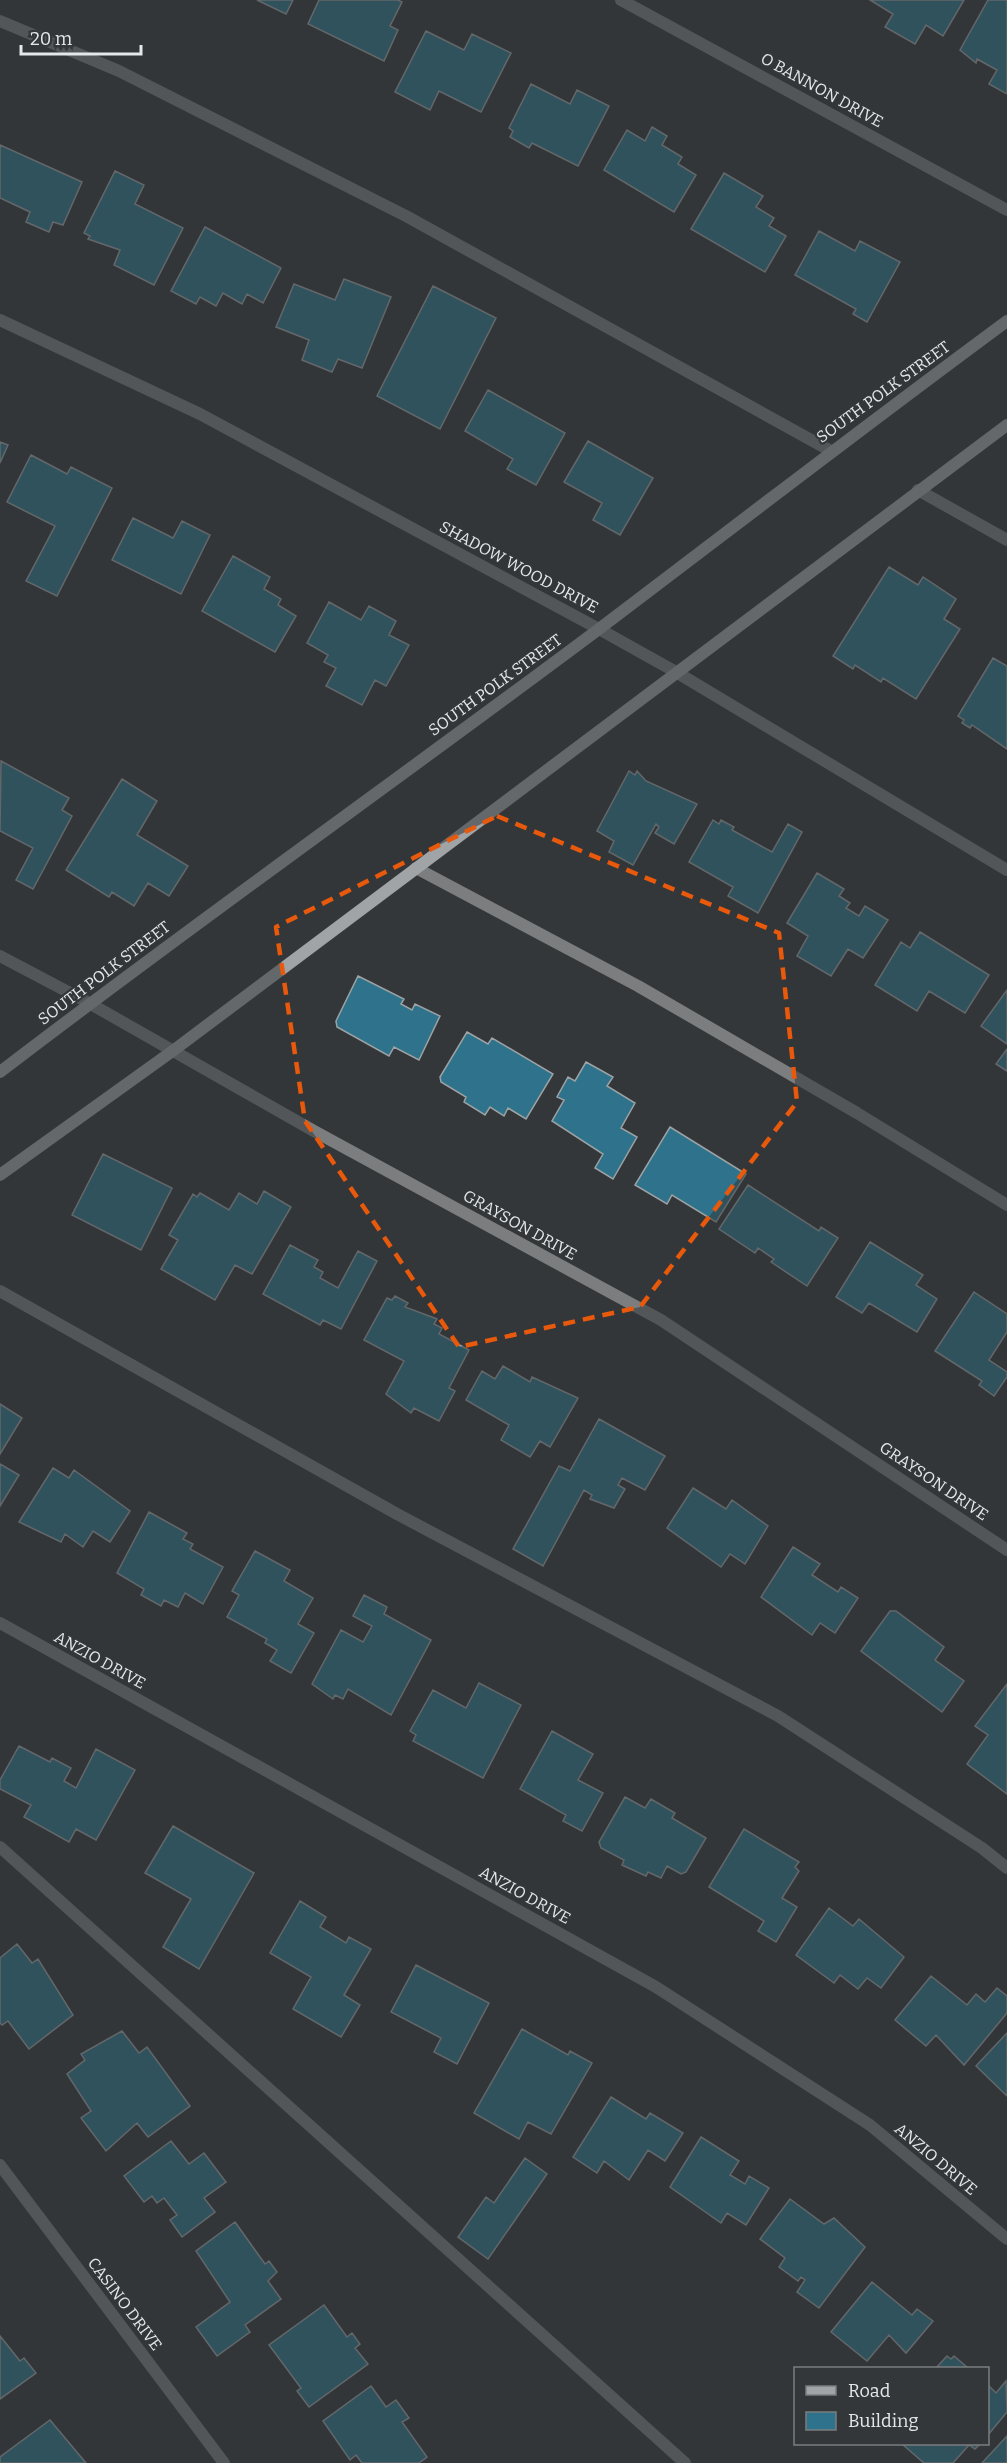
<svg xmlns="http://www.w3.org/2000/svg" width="1007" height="2463" font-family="Bitter,serif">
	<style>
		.building { fill: #2e738b; stroke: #9da2a4; stroke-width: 1.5 }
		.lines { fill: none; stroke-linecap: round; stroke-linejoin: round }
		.service { stroke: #7b7d7e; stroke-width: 12 }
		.minor { stroke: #7b7d7e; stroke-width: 12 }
		.secondary { stroke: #a1a4a6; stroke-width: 12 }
		.marked { fill: none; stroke: #e8590c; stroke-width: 4.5; stroke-dasharray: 12 8; stroke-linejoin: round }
		.labels { text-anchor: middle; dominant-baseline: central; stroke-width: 4.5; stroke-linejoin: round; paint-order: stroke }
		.street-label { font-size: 16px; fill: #e5e8e9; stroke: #333739 }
	</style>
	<rect width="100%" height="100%" fill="#333739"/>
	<path class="building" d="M 257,0 L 293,0 L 286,14 Z
		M 319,0 L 398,0 L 402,2 L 390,26 L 398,30 L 384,61 L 308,24 Z
		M 870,0 L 964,0 L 943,36 L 926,25 L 915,44 L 885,27 L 893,14 Z
		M 988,0 L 1007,0 L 1007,94 L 989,84 L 997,70 L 977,59 L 976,63 L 960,50 Z
		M 426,31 L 464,50 L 472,34 L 511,53 L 481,112 L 439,91 L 430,110 L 395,92 Z
		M 531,84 L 570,104 L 577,90 L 609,106 L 578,166 L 532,143 L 529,148 L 510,137 L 513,131 L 509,128 Z
		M 652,127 L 667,136 L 662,145 L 682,157 L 678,164 L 696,175 L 674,212 L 604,170 L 627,130 L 645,141 Z
		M 0,145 L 82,182 L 63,225 L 53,222 L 49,232 L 26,222 L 30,212 L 0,198 Z
		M 115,171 L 144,185 L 135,204 L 183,228 L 154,285 L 114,265 L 120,250 L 88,239 L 90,236 L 84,233 Z
		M 724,173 L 763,196 L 756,207 L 774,218 L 769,226 L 786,236 L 765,272 L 691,229 Z
		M 205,227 L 281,268 L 263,303 L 247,294 L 242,304 L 223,293 L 216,306 L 200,297 L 196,304 L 171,291 Z
		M 819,231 L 855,251 L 860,241 L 900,262 L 867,322 L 853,314 L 856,309 L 795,275 Z
		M 344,279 L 391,297 L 362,368 L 338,359 L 332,372 L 302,360 L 309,340 L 276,327 L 294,284 L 335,300 Z
		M 433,286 L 496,318 L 440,429 L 377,396 Z
		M 488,390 L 565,433 L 536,485 L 507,469 L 513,459 L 465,431 Z
		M 588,441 L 653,478 L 620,535 L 593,520 L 602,503 L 564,482 Z
		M 0,442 L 8,445 L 0,463 Z
		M 31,455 L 67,474 L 71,467 L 112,488 L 57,596 L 26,581 L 55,526 L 7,502 Z
		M 133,518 L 173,538 L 182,521 L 210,535 L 181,594 L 112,560 Z
		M 233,556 L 270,577 L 264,589 L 281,599 L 278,605 L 296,616 L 275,652 L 202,611 Z
		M 889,567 L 918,585 L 923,577 L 956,599 L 944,619 L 960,629 L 916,699 L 883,678 L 881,682 L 855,665 L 853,669 L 833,656 Z
		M 329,602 L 361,620 L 369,606 L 396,621 L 389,635 L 409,645 L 386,686 L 375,680 L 362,705 L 326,686 L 336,668 L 324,662 L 328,655 L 307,643 Z
		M 993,658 L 1007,666 L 1007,749 L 972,725 L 970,728 L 962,723 L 964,720 L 958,716 Z
		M 1,761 L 69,798 L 62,810 L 72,816 L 33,889 L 16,880 L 33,848 L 0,831 Z
		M 629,771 L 635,775 L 637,771 L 646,781 L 697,804 L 674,844 L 655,833 L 659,827 L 656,824 L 633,865 L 609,852 L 614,841 L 597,831 Z
		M 122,779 L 157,801 L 137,835 L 188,866 L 169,896 L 148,883 L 134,906 L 112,892 L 109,897 L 66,870 Z
		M 713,820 L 719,824 L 721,820 L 734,827 L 732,830 L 772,852 L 788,824 L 802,832 L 758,913 L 728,896 L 733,887 L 689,862 Z
		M 817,873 L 844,889 L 839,896 L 850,903 L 846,908 L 859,916 L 865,906 L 888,920 L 863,958 L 848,949 L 831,976 L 797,956 L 808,936 L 787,923 Z
		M 920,932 L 989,975 L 965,1013 L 929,991 L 917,1011 L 875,985 L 901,942 L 910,948 Z
		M 358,976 L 404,999 L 401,1004 L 412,1010 L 415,1004 L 440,1016 L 419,1060 L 394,1047 L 389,1056 L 337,1027 L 336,1021 Z
		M 1007,990 L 1007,1044 L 981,1026 Z
		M 467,1032 L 488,1044 L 492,1038 L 553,1074 L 526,1119 L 508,1108 L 504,1116 L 490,1107 L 485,1115 L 464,1102 L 466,1097 L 441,1082 L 440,1077 Z
		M 1007,1049 L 1007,1071 L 996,1064 Z
		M 586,1062 L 613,1077 L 607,1086 L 635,1103 L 621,1128 L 637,1137 L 613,1179 L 595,1168 L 603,1154 L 552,1121 L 564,1100 L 557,1097 L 568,1077 L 575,1081 Z
		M 670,1127 L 746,1174 L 716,1222 L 672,1195 L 667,1204 L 635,1185 Z
		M 103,1154 L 172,1188 L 141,1250 L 72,1215 Z
		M 748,1185 L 819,1231 L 821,1227 L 838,1238 L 807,1286 L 771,1262 L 774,1259 L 758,1248 L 755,1253 L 719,1229 Z
		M 264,1191 L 291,1207 L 252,1274 L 235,1265 L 215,1300 L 161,1269 L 178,1240 L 169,1235 L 193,1194 L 197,1197 L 200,1193 L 229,1210 L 239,1193 L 257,1204 Z
		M 870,1242 L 923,1275 L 916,1285 L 937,1299 L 917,1332 L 869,1303 L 862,1313 L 836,1297 Z
		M 290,1245 L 318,1260 L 314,1267 L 323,1272 L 320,1278 L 338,1288 L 358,1251 L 377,1261 L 341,1329 L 323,1320 L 320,1325 L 263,1294 Z
		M 974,1292 L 1007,1314 L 1007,1332 L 989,1360 L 1007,1372 L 1007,1377 L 994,1396 L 979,1385 L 982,1381 L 935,1351 Z
		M 395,1296 L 408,1303 L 405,1307 L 437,1319 L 434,1324 L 442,1328 L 439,1334 L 469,1350 L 449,1388 L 455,1391 L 439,1421 L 414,1408 L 411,1413 L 386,1394 L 404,1361 L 364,1340 L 387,1298 L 392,1300 Z
		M 503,1366 L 530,1382 L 532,1377 L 578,1398 L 550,1447 L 540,1441 L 530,1457 L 501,1440 L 509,1425 L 466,1400 L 482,1371 L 495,1379 Z
		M 0,1404 L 22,1418 L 0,1454 Z
		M 599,1419 L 665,1456 L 645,1490 L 622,1478 L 618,1485 L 625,1489 L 614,1508 L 590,1499 L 592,1495 L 584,1490 L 543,1566 L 513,1549 L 559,1466 L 570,1471 Z
		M 0,1464 L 19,1475 L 0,1506 Z
		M 53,1468 L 69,1478 L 74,1470 L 130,1511 L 110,1542 L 93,1531 L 83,1547 L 65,1534 L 61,1542 L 19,1522 Z
		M 693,1488 L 726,1509 L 732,1500 L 768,1526 L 745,1564 L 730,1554 L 721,1567 L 667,1528 Z
		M 149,1512 L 187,1533 L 183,1539 L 193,1544 L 190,1549 L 223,1567 L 203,1604 L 185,1593 L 178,1607 L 164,1600 L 161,1606 L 141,1595 L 144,1589 L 117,1573 Z
		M 793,1547 L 820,1564 L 812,1575 L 838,1592 L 841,1587 L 858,1598 L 835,1633 L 820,1623 L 812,1635 L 761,1597 Z
		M 255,1551 L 290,1570 L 284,1581 L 313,1598 L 298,1624 L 314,1633 L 291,1673 L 270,1661 L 277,1650 L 265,1643 L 267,1639 L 227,1617 L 239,1595 L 232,1591 Z
		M 364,1595 L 387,1607 L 384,1614 L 431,1640 L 391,1715 L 348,1689 L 343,1699 L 335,1695 L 333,1699 L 312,1684 L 341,1630 L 363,1642 L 372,1626 L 353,1616 Z
		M 890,1611 L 896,1611 L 944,1647 L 935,1660 L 964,1681 L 942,1712 L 861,1651 Z
		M 479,1683 L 521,1705 L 483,1778 L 413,1741 L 416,1735 L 410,1731 L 433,1690 L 466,1708 Z
		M 1007,1684 L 1007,1794 L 967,1764 L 988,1735 L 975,1726 Z
		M 552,1731 L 593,1754 L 578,1780 L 603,1793 L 582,1831 L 563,1821 L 566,1815 L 520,1789 Z
		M 19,1746 L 50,1762 L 52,1758 L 71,1768 L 64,1781 L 76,1788 L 96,1749 L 135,1770 L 96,1840 L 76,1829 L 69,1842 L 24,1817 L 31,1805 L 0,1789 L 0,1780 Z
		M 625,1797 L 645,1808 L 651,1799 L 675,1813 L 672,1818 L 706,1838 L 686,1872 L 681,1874 L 667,1866 L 661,1878 L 648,1872 L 646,1876 L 622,1865 L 624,1860 L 601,1848 L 599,1842 Z
		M 173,1826 L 254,1873 L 199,1969 L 163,1947 L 191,1899 L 145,1873 Z
		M 744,1829 L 799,1862 L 795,1867 L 799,1871 L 782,1898 L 797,1907 L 776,1942 L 758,1931 L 764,1921 L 709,1887 Z
		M 300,1901 L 326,1917 L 320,1927 L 346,1943 L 349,1937 L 371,1949 L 344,1995 L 360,2005 L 341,2037 L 293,2009 L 311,1977 L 270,1953 Z
		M 829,1908 L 853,1926 L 859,1919 L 904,1957 L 881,1988 L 867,1978 L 858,1989 L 840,1975 L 834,1983 L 796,1955 Z
		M 17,1944 L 32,1963 L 38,1959 L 73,2015 L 29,2049 L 8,2021 L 2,2025 L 0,2023 L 0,1958 Z
		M 416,1965 L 489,2003 L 457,2064 L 434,2052 L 441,2038 L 391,2012 Z
		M 931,1976 L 967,2005 L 976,1994 L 985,2002 L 997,1988 L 1007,1996 L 1007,2013 L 964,2065 L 936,2035 L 926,2046 L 895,2020 Z
		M 522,2029 L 568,2055 L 570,2051 L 592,2063 L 551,2134 L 528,2122 L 519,2139 L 474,2113 Z
		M 122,2031 L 139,2053 L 147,2047 L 190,2106 L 148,2137 L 137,2123 L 106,2151 L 81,2118 L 91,2111 L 67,2074 L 85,2060 L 81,2054 Z
		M 1007,2033 L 1007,2096 L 976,2066 Z
		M 611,2097 L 646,2119 L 650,2113 L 683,2133 L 665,2161 L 648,2150 L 629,2180 L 604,2161 L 597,2173 L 573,2157 Z
		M 701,2137 L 739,2161 L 730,2175 L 745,2184 L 749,2176 L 769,2188 L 746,2225 L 727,2213 L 721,2223 L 670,2187 Z
		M 171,2141 L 189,2164 L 204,2153 L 226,2182 L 204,2198 L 215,2212 L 182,2237 L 170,2220 L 177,2215 L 164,2198 L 157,2203 L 152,2196 L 144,2202 L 124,2176 Z
		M 525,2158 L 547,2174 L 488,2259 L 458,2237 L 486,2197 L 494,2203 Z
		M 790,2199 L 824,2224 L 834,2218 L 865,2247 L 819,2308 L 797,2292 L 805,2280 L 801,2277 L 798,2281 L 779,2267 L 785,2258 L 760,2239 Z
		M 235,2222 L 265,2264 L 269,2261 L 277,2272 L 268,2281 L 281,2299 L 245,2325 L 250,2332 L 217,2356 L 196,2327 L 230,2302 L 196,2251 Z
		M 872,2282 L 912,2315 L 917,2309 L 933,2321 L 906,2353 L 889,2335 L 867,2361 L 831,2332 Z
		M 324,2305 L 347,2337 L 352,2333 L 360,2344 L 355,2348 L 368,2364 L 309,2407 L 297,2391 L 301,2388 L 269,2345 Z
		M 0,2336 L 20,2361 L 24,2358 L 36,2373 L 0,2399 Z
		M 947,2356 L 951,2359 L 954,2356 L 968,2368 L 936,2368 Z
		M 1006,2381 L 1007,2412 L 988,2435 L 988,2385 L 996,2393 Z
		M 371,2386 L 386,2407 L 396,2400 L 409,2418 L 402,2422 L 427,2457 L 419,2463 L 362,2463 L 356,2455 L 350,2460 L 323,2421 Z
		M 50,2420 L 86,2463 L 0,2463 L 0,2457 Z
		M 1007,2436 L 1007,2463 L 982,2463 Z
		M 902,2444 L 980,2444 L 975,2449 L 969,2445 L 953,2463 L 924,2463 Z"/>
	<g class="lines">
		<path class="service" d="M 0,21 L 119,71 L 406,216 L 831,451
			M 918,490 L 1007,540
			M 416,868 L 638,986 L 857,1113 L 1007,1205
			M 0,1291 L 397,1514 L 778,1716 L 982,1848 L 1007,1868
			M 0,1847 L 685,2463"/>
		<path class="minor" d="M 621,0 L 1007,210
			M 0,320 L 200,414 L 599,629 L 676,672 L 1007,870
			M 0,956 L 89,1003 L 314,1131 L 661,1320 L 1007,1550
			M 0,1623 L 656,1987 L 870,2125 L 1007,2239
			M 0,2165 L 224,2463"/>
		<path class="secondary" d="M 0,1072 C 197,921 400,778 599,629 C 735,526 870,422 1007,321
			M 0,1175 L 174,1050 L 1007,425"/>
	</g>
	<path d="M0 0H1007V2463H0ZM 497,816 L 779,933 L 797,1102 L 640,1307 L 459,1347 L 305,1121 L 276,927 Z" fill="#333739" fill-opacity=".55" fill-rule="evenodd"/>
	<path class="marked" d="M 497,816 L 779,933 L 797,1102 L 640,1307 L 459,1347 L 305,1121 L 276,927 Z"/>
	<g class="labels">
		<g class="street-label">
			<text transform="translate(822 90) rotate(29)">O BANNON DRIVE</text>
			<text transform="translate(883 392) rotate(-36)">SOUTH POLK STREET</text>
			<text transform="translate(519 567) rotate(28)">SHADOW WOOD DRIVE</text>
			<text transform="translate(495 685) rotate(-36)">SOUTH POLK STREET</text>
			<text transform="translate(104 973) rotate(-37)">SOUTH POLK STREET</text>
			<text transform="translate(520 1225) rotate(29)">GRAYSON DRIVE</text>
			<text transform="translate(934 1481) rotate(34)">GRAYSON DRIVE</text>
			<text transform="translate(100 1660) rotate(29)">ANZIO DRIVE</text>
			<text transform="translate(525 1895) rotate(29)">ANZIO DRIVE</text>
			<text transform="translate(936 2159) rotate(40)">ANZIO DRIVE</text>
			<text transform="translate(125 2304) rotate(53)">CASINO DRIVE</text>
		</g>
	</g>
	<rect x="794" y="2367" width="195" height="78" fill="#333739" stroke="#7a7e7f" stroke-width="1.5"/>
	<rect x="806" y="2386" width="30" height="9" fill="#a1a4a6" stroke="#7a7e7f" stroke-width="1.5"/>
	<text x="848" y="2397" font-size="18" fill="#e5e8e9">Road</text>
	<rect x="806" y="2412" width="30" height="18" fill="#2e738b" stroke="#7a7e7f" stroke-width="1.5"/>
	<text x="848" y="2427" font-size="18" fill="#e5e8e9">Building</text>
	<path d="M21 45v9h120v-9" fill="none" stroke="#e5e8e9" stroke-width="3"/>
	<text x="30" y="45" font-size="18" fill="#e5e8e9" stroke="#333739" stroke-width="4.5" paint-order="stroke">20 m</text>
</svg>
